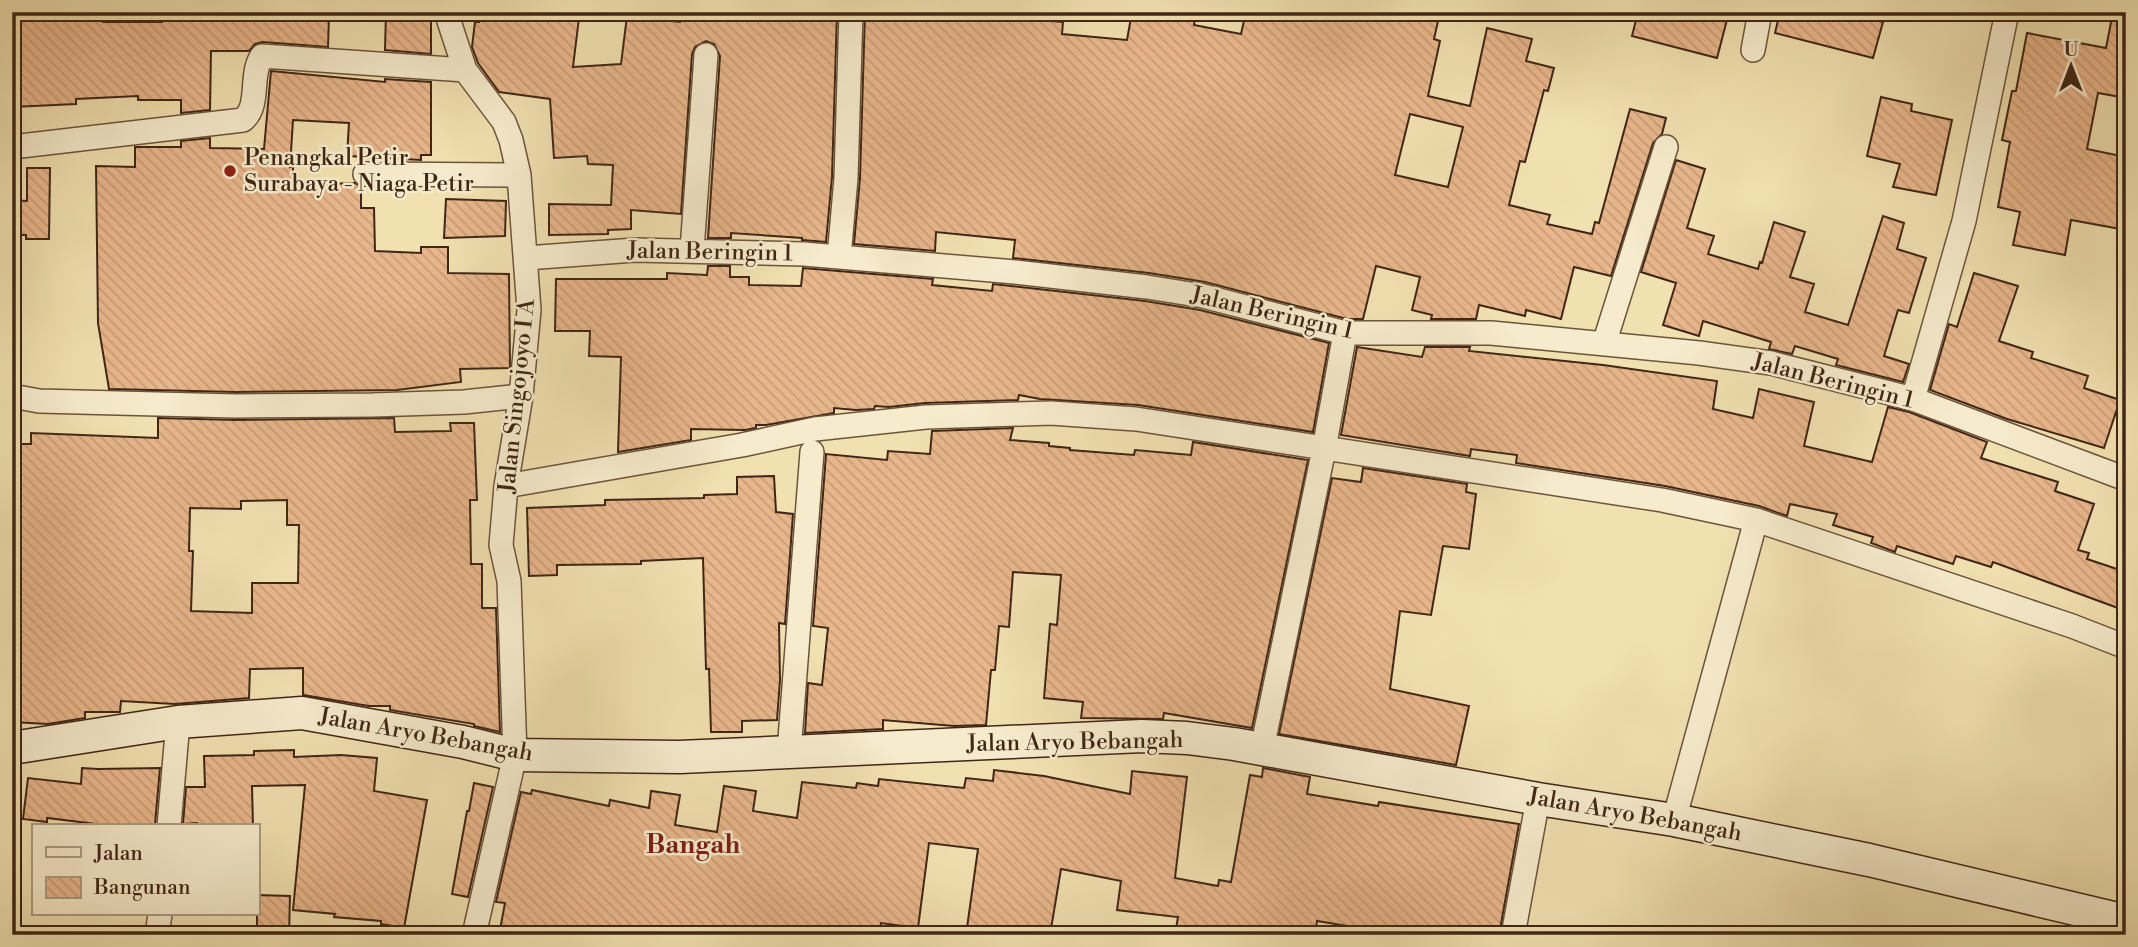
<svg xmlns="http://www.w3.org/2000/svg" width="2138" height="947" font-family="'Libre Bodoni',serif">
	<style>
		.building { fill: url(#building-back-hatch); stroke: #402616; stroke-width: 2; fill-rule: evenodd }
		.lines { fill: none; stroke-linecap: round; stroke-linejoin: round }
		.street-casing { stroke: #6c543c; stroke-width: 26 }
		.secondary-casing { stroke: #402616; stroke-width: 35 }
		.street { stroke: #f6ebcc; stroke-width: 23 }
		.secondary { stroke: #f6ebcc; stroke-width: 32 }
		.poi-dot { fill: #8f2418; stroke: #f6ebcc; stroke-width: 2.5 }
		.labels { text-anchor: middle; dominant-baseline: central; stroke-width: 5; stroke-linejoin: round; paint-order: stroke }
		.poi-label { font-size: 23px; fill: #402616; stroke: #f6ebcc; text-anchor: start }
		.street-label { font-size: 23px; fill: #402616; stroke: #f6ebcc }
		.quarter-label { font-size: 26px; font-weight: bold; fill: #7a1f14; stroke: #f6ebcc }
	</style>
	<defs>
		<pattern id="building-back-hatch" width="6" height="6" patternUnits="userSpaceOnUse" patternTransform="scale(1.75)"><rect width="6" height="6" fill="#e8b68b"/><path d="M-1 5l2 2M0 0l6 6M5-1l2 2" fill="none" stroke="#c89c77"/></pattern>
	</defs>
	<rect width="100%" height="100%" fill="#f1e0b0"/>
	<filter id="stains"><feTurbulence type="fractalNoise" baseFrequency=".00286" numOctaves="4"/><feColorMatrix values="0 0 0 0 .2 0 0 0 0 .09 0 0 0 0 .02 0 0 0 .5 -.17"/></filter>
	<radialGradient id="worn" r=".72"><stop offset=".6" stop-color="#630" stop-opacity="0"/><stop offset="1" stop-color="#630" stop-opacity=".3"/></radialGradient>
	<path class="building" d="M 12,12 L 102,12 L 103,22 L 162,22 L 163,16 L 252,16 L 252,12 L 305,12 L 305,17 L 329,17 L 328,47 L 263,42 L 255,44 L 249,51 L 211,51 L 210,110 L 181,113 L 181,100 L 138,100 L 138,96 L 76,99 L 76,104 L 12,107 Z
		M 386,12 L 431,12 L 431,54 L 385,50 Z
		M 480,12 L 546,12 L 545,14 L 579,18 L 573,67 L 621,64 L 627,16 L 680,22 L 681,12 L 778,12 L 801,15 L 801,12 L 837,12 L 832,177 L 826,242 L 802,240 L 802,238 L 731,233 L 731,238 L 708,238 L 720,56 L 714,44 L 706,41 L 695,47 L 692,54 L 681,214 L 631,210 L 631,229 L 608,230 L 608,234 L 549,235 L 549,204 L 611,205 L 613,165 L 588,164 L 587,156 L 554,158 L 550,99 L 499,92 L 478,63 L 472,47 L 475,22 L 479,22 Z
		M 865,12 L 1011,15 L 1011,12 L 1040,12 L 1040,20 L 1063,22 L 1062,34 L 1127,40 L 1132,12 L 1196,12 L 1194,25 L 1241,34 L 1246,12 L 1404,12 L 1438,21 L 1434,39 L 1440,41 L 1428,96 L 1470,106 L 1487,28 L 1532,39 L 1526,61 L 1554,68 L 1548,91 L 1544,90 L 1525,162 L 1520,161 L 1509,205 L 1550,215 L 1547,224 L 1592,234 L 1595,222 L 1599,223 L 1630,109 L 1666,118 L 1662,134 L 1653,143 L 1611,276 L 1574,267 L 1561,319 L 1526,310 L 1525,316 L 1479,305 L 1476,319 L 1431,319 L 1432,315 L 1412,310 L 1420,277 L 1376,266 L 1363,319 L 1347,319 L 1205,282 L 1149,273 L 1013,258 L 1015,240 L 936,232 L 935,251 L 854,244 L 860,178 ZM 1410,114 L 1463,127 L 1448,187 L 1395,175 Z
		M 1638,12 L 1729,12 L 1717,58 L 1632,36 Z
		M 1780,12 L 1842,12 L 1883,22 L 1873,58 L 1775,33 Z
		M 2113,12 L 2126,12 L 2126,98 L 2098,93 L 2087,149 L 2126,157 L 2126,230 L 2071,220 L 2065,255 L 2013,245 L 2020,212 L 1998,207 L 2010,142 L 2002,140 L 2012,91 L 2016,91 L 2027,33 L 2106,48 Z
		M 271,71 L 385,82 L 385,79 L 431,82 L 431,155 L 421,155 L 421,160 L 347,156 L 349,123 L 293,120 L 290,167 L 293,166 L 293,185 L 355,183 L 361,187 L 361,208 L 374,208 L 375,251 L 421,253 L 421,247 L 448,247 L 448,273 L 509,274 L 510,368 L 460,369 L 461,382 L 397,390 L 236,392 L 109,389 L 98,323 L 96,166 L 135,167 L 135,147 L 181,147 L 181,141 L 210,138 L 210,148 L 264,149 Z
		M 1881,97 L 1912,104 L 1911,111 L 1952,120 L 1936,195 L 1893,187 L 1900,164 L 1867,156 Z
		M 1676,160 L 1705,169 L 1687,228 L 1714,236 L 1708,254 L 1758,269 L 1760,262 L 1762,263 L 1774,222 L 1805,232 L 1790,277 L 1814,284 L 1805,312 L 1848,325 L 1883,216 L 1904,223 L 1897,249 L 1926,258 L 1909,313 L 1898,310 L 1884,356 L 1909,364 L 1903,382 L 1836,365 L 1838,359 L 1795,346 L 1792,354 L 1769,349 L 1771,342 L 1703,321 L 1699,336 L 1663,325 L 1676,283 L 1641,272 Z
		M 27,168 L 50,168 L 49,239 L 26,239 L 26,235 L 12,235 L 12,200 L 27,201 Z
		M 446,199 L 506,201 L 505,236 L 444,238 Z
		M 708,266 L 730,266 L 730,277 L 749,277 L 749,285 L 801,286 L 803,268 L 933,279 L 932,285 L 992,291 L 993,284 L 1145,301 L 1200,310 L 1329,343 L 1313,432 L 1138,405 L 1040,399 L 1019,395 L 1018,400 L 925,403 L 889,407 L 875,406 L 874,409 L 856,410 L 834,408 L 834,413 L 766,425 L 756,425 L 756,428 L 745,430 L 691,429 L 691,440 L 618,452 L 621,357 L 589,356 L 590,331 L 555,331 L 556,279 L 667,279 L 667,273 L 707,275 Z
		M 1974,273 L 2018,286 L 1999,341 L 2033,352 L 2031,358 L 2088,376 L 2084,388 L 2120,400 L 2104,448 L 2007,419 L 1930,390 L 1949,324 L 1957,327 Z
		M 1357,347 L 1422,357 L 1425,347 L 1470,347 L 1469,351 L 1603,365 L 1717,381 L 1713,409 L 1753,418 L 1759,389 L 1814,402 L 1804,446 L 1872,462 L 1888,407 L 1909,412 L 1987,442 L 1981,458 L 2058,482 L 2055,491 L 2094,504 L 2078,550 L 2089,553 L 2087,559 L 2126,572 L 2126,611 L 1993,562 L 1991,567 L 1956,556 L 1953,564 L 1897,546 L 1895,552 L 1871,543 L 1873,537 L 1833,525 L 1837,514 L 1790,504 L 1787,516 L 1759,506 L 1665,486 L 1516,463 L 1517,455 L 1471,449 L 1470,456 L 1341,435 Z
		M 158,418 L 236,420 L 394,418 L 395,432 L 451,431 L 450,423 L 474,423 L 477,500 L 470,500 L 471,564 L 482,564 L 482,608 L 496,608 L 500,732 L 474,726 L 474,724 L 390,710 L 390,706 L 369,706 L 303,695 L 303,668 L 250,669 L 249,698 L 175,704 L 121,701 L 120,712 L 85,712 L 85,718 L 48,724 L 12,722 L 12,444 L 31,444 L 31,433 L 158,438 ZM 287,500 L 287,525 L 299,525 L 298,583 L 252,583 L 252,613 L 191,611 L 193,551 L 189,551 L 190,508 L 241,509 L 241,501 Z
		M 1013,428 L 1010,440 L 1049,443 L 1049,446 L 1070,448 L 1070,450 L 1134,455 L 1135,450 L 1191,455 L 1193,442 L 1308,460 L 1252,728 L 1164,713 L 1163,719 L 1081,718 L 1083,702 L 1044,698 L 1050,624 L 1057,625 L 1061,575 L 1013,572 L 1009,627 L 999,626 L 995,670 L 991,670 L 986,725 L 954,726 L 883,720 L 883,729 L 805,733 L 808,683 L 822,685 L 828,628 L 813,626 L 826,454 L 887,460 L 888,451 L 930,454 L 932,431 Z
		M 1363,468 L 1467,484 L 1466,492 L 1476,494 L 1469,549 L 1443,546 L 1431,615 L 1400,611 L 1390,689 L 1469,706 L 1456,765 L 1279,734 L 1332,478 L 1361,482 Z
		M 774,476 L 776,512 L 793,514 L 785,624 L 779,623 L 780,680 L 777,720 L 742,721 L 742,732 L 711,732 L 709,669 L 706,669 L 703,558 L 641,561 L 641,564 L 557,565 L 557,575 L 529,576 L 527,508 L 605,505 L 605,500 L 704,498 L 704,495 L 737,494 L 737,477 Z
		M 294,750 L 294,757 L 341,755 L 377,758 L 374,791 L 427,800 L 404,928 L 381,924 L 381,921 L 334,917 L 335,914 L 293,910 L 305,785 L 252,786 L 253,826 L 197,826 L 197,823 L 183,824 L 186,787 L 205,787 L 204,756 L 254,755 L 254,751 Z
		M 82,768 L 98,769 L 160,768 L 155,824 L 112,826 L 47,818 L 47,822 L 23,819 L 28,778 L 81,784 Z
		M 1263,768 L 1310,777 L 1307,794 L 1378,806 L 1379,802 L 1519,824 L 1499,935 L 1382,935 L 1383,932 L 1317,921 L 1315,935 L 1175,935 L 1178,917 L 1117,910 L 1121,881 L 1061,869 L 1050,935 L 966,935 L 978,849 L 929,843 L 918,928 L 881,923 L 879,935 L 499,935 L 505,903 L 496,902 L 521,792 L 531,794 L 532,790 L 609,806 L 610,800 L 649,808 L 651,791 L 680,795 L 675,825 L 717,832 L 724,786 L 756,791 L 753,811 L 797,818 L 802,782 L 856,788 L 857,783 L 878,786 L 879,779 L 964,788 L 966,778 L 993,781 L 994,770 L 1044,776 L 1130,794 L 1132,771 L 1187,777 L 1175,878 L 1218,886 L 1219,880 L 1231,882 L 1250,775 L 1262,777 Z
		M 474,783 L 493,787 L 468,897 L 452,894 L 467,811 L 469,811 Z
		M 257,895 L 290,896 L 289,935 L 257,935 Z"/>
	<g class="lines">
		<g class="street-casing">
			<path id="street" d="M 446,12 L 465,70 L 504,122 L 511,140 L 519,175 L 529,310 L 521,396 L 506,486 L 501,545 L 509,581 L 515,755 L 474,935
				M 1753,50 L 1760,12
				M 12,147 L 243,120 C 261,105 249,74 262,56 L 465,70
				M 365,174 L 519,175
				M 692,250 L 706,55
				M 839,257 L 846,178 L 851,12
				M 526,258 L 635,250 L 804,254 L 1015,272 L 1147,287 L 1203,296 L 1345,333 L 1491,333 L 1699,353 L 1771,363 L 1913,399 L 2126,479
				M 1604,344 L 1666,147
				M 12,396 L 39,401 L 236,406 L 372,405 L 464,402 L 521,396
				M 1913,399 L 1964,221 L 2007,12
				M 506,486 L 742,445 L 815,429 L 926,417 L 1051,413 L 1136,419 L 1662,500 L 1756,520 L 2072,626 L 2126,647
				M 1262,749 L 1324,449 L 1345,333
				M 789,752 L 812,452
				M 1674,820 L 1756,520
				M 169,826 L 178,722
				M 157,935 L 160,914
				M 1513,935 L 1538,799"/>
		</g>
		<g class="secondary-casing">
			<path id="secondary" d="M 12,748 L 178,722 L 302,713 L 463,742 L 515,755 L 680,757 L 1142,736 L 1187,738 L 1234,744 L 1538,799 L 1674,820 L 1869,860 L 2126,921"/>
		</g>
		<use href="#street" class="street"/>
		<use href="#secondary" class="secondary"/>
	</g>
	<circle class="poi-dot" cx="230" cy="171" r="7"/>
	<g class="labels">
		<g class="poi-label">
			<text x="244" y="158">Penangkal Petir<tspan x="244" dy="26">Surabaya - Niaga Petir</tspan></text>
		</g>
		<g class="street-label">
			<text transform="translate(710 252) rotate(1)">Jalan Beringin 1</text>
			<text transform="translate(1272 313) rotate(13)">Jalan Beringin 1</text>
			<text transform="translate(1833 381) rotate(14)">Jalan Beringin 1</text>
			<text transform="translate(517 396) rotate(-84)">Jalan Singojoyo I A</text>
			<text transform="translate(426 735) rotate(10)">Jalan Aryo Bebangah</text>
			<text transform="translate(1075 742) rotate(-1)">Jalan Aryo Bebangah</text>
			<text transform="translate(1635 815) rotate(10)">Jalan Aryo Bebangah</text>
		</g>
		<g class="quarter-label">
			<text x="693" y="845">Bangah</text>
		</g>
	</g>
	<rect width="2138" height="947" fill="none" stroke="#f1e0b0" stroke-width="42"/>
	<rect x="14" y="14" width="2110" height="919" fill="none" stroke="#402616" stroke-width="3.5"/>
	<rect x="21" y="21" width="2096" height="905" fill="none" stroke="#402616" stroke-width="2"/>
	<rect x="32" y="824" width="228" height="91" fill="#f6ebcc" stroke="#ad9c83" stroke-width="2"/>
	<rect x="46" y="847" width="35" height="10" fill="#f6ebcc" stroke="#ad9c83" stroke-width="2"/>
	<text x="94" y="860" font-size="21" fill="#402616">Jalan</text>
	<rect x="46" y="877" width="35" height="21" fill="url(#building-back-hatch)" stroke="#ad9c83" stroke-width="2"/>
	<text x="94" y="894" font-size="21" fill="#402616">Bangunan</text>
	<g transform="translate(2071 66)" stroke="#f6ebcc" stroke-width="5" paint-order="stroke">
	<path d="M0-5L12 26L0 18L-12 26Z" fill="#402616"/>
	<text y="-10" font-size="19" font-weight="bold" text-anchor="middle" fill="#402616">U</text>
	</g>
	<rect width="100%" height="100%" filter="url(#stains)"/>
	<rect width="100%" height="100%" fill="url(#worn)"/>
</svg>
